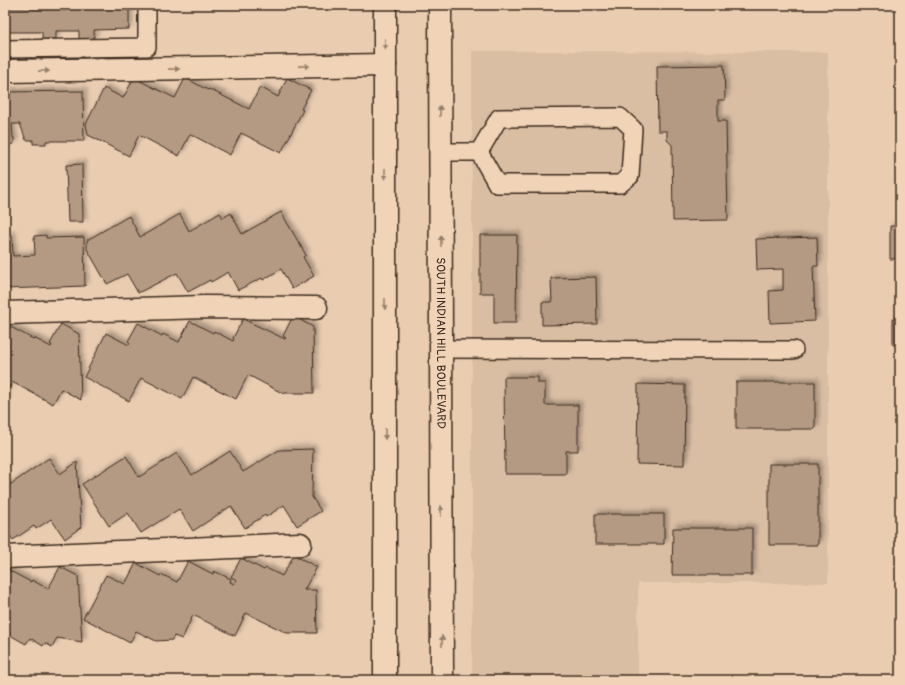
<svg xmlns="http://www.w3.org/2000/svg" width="905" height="685" font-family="Pangolin,sans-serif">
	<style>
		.built { fill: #dabea3 }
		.building { fill: #b49a83; stroke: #3b2a1e; filter: url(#shadow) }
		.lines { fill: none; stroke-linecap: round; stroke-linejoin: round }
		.lane-casing { stroke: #3b2a1e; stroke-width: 20 }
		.street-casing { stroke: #3b2a1e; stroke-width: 25 }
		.primary-casing { stroke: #3b2a1e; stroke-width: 25 }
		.lane { stroke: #f1d4b7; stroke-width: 17 }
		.street { stroke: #f1d4b7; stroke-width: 22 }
		.primary { stroke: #f1d4b7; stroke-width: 22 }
		.oneway { fill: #967f6a }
		.labels { text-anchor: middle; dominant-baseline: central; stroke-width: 3.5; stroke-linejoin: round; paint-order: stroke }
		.street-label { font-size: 12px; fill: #3b2a1e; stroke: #f1d4b7 }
	</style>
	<defs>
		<filter id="shadow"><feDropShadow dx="3.5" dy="-3.5" stdDeviation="2" flood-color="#0004"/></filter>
	</defs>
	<rect width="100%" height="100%" fill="#eacdb1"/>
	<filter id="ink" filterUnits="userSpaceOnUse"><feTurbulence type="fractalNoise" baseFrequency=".025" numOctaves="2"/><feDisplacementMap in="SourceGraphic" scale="8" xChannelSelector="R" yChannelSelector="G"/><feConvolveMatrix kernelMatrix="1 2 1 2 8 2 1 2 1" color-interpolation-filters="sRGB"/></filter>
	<g filter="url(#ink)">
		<path class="built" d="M 472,51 L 828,52 L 828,583 L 638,583 L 638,680 L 472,680 Z"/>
		<path class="building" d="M 5,5 L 129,5 L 129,29 L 94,30 L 94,39 L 79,39 L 79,31 L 56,31 L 56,39 L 42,40 L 42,32 L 5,32 Z
			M 211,5 L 268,5 L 268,7 L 211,8 Z
			M 724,65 L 725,100 L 718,100 L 718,121 L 726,121 L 728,220 L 673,221 L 672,145 L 667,140 L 667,131 L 658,131 L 657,66 Z
			M 134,78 L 175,98 L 185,78 L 208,90 L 209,89 L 249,109 L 260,87 L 278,97 L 287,78 L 311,90 L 301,109 L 303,110 L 281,153 L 241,133 L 230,155 L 190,134 L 179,156 L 139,135 L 129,156 L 88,135 L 86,124 L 104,88 L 123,98 Z
			M 83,91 L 84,141 L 46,141 L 46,144 L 33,144 L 33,140 L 26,140 L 20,124 L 12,124 L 13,138 L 14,138 L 14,144 L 5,145 L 5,92 Z
			M 82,164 L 83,222 L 68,222 L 66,165 Z
			M 281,212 L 306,255 L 303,257 L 314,276 L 292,289 L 281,269 L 263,280 L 262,278 L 238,290 L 228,272 L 211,282 L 210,280 L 188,292 L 177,273 L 138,293 L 127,274 L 107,284 L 87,249 L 87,240 L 129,216 L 140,237 L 180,214 L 189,231 L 220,213 L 223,218 L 231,213 L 242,234 Z
			M 890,226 L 900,226 L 900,259 L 890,259 Z
			M 46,235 L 46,238 L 84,237 L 85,286 L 5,289 L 5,236 L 12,236 L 13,256 L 35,255 L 34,236 Z
			M 480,235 L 517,235 L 516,323 L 494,323 L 494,293 L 480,293 Z
			M 817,237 L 818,266 L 813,266 L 815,321 L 770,323 L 769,291 L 783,290 L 783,269 L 757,270 L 756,239 Z
			M 596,277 L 597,324 L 542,325 L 542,302 L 552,302 L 551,278 Z
			M 293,316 L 313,327 L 314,393 L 285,393 L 284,394 L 248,375 L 236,399 L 193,377 L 182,399 L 141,378 L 129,401 L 84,377 L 106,333 L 129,345 L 130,343 L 128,341 L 138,323 L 162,336 L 163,334 L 179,342 L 190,321 L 213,333 L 214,331 L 233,341 L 234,339 L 233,338 L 243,319 L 285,339 L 286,338 L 283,336 Z
			M 893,318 L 900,318 L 900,345 L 893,345 Z
			M 61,324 L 79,334 L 81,400 L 61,389 L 53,404 L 12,382 L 5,396 L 5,333 L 9,326 L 33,339 L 34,338 L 51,347 L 52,345 L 50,344 Z
			M 504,377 L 538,377 L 538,383 L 545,383 L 545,405 L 578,405 L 578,451 L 566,451 L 566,474 L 505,474 Z
			M 736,382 L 815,382 L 815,429 L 736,429 Z
			M 638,384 L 685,385 L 684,465 L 637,464 Z
			M 313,449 L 312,497 L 321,511 L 297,526 L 284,505 L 266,517 L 265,515 L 245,528 L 231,506 L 193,531 L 179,509 L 141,533 L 128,513 L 109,526 L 82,484 L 126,456 L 139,477 L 177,453 L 192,475 L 230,451 L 243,472 L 279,450 Z
			M 49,458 L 60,474 L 77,462 L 81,527 L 65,539 L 51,519 L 36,529 L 34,526 L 13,540 L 5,529 L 5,481 L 8,486 Z
			M 769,464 L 818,464 L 818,545 L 769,545 Z
			M 595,514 L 664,514 L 664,544 L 595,544 Z
			M 673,528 L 752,528 L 752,575 L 672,575 Z
			M 294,555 L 317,567 L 304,590 L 316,590 L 317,633 L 287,633 L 246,613 L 235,636 L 193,615 L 182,639 L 174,636 L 172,640 L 156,641 L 136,631 L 130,643 L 83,618 L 106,575 L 125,584 L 136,563 L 160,576 L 161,574 L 177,582 L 188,561 L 213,574 L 214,571 L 231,579 L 230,582 L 234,584 L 237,580 L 231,577 L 241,558 L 264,570 L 266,568 L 282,576 Z
			M 60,567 L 78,576 L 82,642 L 57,638 L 52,647 L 45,643 L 43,646 L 30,638 L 26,644 L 8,634 L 5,640 L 5,575 L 8,570 L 31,582 L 32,580 L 48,589 Z"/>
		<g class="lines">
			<g class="lane-casing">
				<path id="lane" d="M 5,49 L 147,47 L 147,5
					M 441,152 L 479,152 L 497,184 L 620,184 L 630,176 L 633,129 L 620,117 L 499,118 L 479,152
					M 441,349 L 794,350"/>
			</g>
			<g class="street-casing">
				<path id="street" d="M 5,71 L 385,65
					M 5,313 L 204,307 L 316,308
					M 5,557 L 300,544"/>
			</g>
			<g class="primary-casing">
				<g id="primary">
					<path id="s1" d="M 440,5 L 442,680"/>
					<path d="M 385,680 L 385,5"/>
				</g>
			</g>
			<use href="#lane" class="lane"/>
			<use href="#street" class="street"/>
			<use href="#primary" class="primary"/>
		</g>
		<defs><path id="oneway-solid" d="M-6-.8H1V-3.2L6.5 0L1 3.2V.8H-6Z"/></defs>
		<g class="oneway">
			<use href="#oneway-solid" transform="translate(385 44) rotate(90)"/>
			<use href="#oneway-solid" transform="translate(304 66) rotate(-1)"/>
			<use href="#oneway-solid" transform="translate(174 69) rotate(-1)"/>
			<use href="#oneway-solid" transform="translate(44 71) rotate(-1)"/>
			<use href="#oneway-solid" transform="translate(440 111) rotate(-90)"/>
			<use href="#oneway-solid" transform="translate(385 174) rotate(90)"/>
			<use href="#oneway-solid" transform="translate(441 241) rotate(-90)"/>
			<use href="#oneway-solid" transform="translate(385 304) rotate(90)"/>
			<use href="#oneway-solid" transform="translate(385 434) rotate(90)"/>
			<use href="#oneway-solid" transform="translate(441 511) rotate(-90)"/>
			<use href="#oneway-solid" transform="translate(442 641) rotate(-90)"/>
		</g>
	</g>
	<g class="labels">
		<g class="street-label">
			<text stroke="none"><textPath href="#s1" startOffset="338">SOUTH INDIAN HILL BOULEVARD</textPath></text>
		</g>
	</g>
	<rect width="905" height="685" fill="none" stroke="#f1d4b7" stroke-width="20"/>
	<rect x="10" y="10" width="885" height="665" fill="none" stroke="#3b2a1e" stroke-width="1.5" filter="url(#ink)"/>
</svg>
